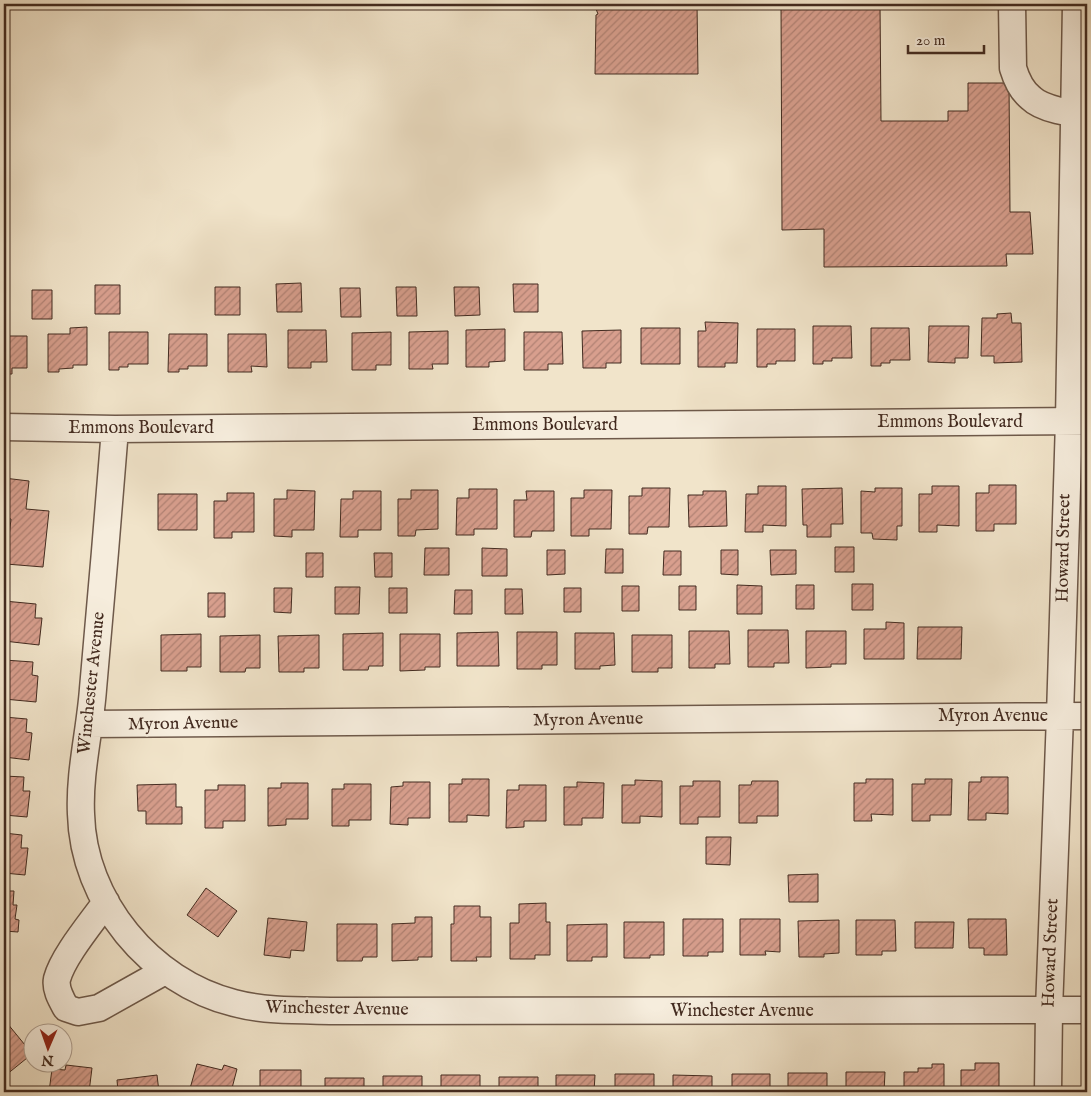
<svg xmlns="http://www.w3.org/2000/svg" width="1091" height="1096" font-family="'IM FELL English',serif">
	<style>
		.building { fill: url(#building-hatch); stroke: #432b20 }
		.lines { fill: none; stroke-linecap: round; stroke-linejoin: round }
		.minor-casing { stroke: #6e594a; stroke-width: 29 }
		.minor { stroke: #f6eddd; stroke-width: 26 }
		.labels { text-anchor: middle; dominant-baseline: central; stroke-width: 4.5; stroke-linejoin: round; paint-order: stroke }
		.street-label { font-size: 18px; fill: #432b20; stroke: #f6eddd }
	</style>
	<defs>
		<pattern id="building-hatch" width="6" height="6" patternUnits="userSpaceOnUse" patternTransform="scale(1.25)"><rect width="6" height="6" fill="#d89f8e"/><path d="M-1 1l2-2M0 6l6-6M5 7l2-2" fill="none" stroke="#b18274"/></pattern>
	</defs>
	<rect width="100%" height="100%" fill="#f1e4ca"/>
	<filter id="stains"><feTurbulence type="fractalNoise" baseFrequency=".004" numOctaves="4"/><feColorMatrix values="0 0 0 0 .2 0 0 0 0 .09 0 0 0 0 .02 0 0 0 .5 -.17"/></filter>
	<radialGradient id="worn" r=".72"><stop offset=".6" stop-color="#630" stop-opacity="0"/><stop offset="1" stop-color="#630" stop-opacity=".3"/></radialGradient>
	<path class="building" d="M 594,4 L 697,4 L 698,74 L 595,74 L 596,15 L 598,14 Z
		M 781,4 L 880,4 L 881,121 L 948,121 L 948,111 L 968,111 L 968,83 L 1009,83 L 1010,212 L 1030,212 L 1033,254 L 1006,254 L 1007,266 L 824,267 L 824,229 L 782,230 Z
		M 301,283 L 302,312 L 277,312 L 276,284 Z
		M 513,284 L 538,284 L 538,312 L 514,312 Z
		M 95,285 L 120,285 L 120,314 L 95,314 Z
		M 215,287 L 240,287 L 240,315 L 215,315 Z
		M 396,287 L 416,287 L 417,316 L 397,316 Z
		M 454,287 L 479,287 L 480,315 L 455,316 Z
		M 340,288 L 360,288 L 361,317 L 341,317 Z
		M 32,290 L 52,290 L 52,319 L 32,319 Z
		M 1011,313 L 1012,323 L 1021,323 L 1022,362 L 994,363 L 994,356 L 981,356 L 982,318 L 997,318 L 997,314 Z
		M 705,322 L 738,323 L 737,363 L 725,363 L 725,367 L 698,367 L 698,331 L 706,331 Z
		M 813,326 L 851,326 L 852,358 L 832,358 L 832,361 L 823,361 L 823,364 L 813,364 Z
		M 929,326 L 969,326 L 968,358 L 955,358 L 955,363 L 928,362 Z
		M 87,327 L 87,365 L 73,365 L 73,368 L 59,369 L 59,372 L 48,372 L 48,334 L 70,334 L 70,328 Z
		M 641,328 L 680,328 L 680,364 L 641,364 Z
		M 871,328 L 909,328 L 910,360 L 890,360 L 890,363 L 881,363 L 881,366 L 871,366 Z
		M 505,329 L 505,361 L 489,362 L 489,367 L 466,367 L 466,330 Z
		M 757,329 L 795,329 L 795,361 L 776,361 L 776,364 L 767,364 L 767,367 L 757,367 Z
		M 288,330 L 326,330 L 327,362 L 311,362 L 311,368 L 288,368 Z
		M 621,330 L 621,363 L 606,363 L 606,368 L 583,368 L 582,331 Z
		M 448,331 L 448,364 L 432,364 L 433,369 L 409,369 L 409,332 Z
		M 109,332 L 148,332 L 148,364 L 128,364 L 128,367 L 119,367 L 119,370 L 109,370 Z
		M 391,332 L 391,365 L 376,365 L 376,370 L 352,370 L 352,333 Z
		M 524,332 L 562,332 L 563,364 L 548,364 L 548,370 L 524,370 Z
		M 169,334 L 207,334 L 207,366 L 188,366 L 188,369 L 179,369 L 179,372 L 168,372 Z
		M 228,334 L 266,334 L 267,367 L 251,366 L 252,372 L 228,372 Z
		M 4,336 L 27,336 L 27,368 L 12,368 L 12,374 L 4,374 Z
		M 4,478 L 29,481 L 26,509 L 49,511 L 43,567 L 6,564 L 11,519 L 4,518 Z
		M 989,485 L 1016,485 L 1016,524 L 994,524 L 994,531 L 976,531 L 976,493 L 989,493 Z
		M 758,486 L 786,486 L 786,526 L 763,525 L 763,532 L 745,532 L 746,494 L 758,494 Z
		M 932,486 L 959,486 L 959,526 L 937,525 L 937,532 L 919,532 L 919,494 L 932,494 Z
		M 642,488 L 670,488 L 669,527 L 648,527 L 647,534 L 629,534 L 629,496 L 642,496 Z
		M 842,488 L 843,524 L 831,524 L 831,537 L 807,537 L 807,525 L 803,525 L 802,489 Z
		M 875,488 L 902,488 L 902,526 L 897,526 L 897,540 L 873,539 L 872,533 L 861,533 L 861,491 L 875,492 Z
		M 469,489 L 497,489 L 497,529 L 474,529 L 474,535 L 456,535 L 457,498 L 469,498 Z
		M 287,490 L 315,491 L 314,530 L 292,530 L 292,537 L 274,536 L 274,499 L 287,499 Z
		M 411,490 L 438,490 L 438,529 L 416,530 L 415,536 L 398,536 L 398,499 L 411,499 Z
		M 584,490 L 612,490 L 611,529 L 589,529 L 589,536 L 571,536 L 571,498 L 584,498 Z
		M 353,491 L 381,491 L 381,530 L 358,530 L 358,537 L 340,537 L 341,499 L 353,499 Z
		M 526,491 L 554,491 L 554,531 L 532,531 L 531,537 L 514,537 L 514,500 L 527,500 Z
		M 703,491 L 726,491 L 727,526 L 689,527 L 688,495 L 703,495 Z
		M 227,493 L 254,493 L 254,532 L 232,532 L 232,538 L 214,538 L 214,501 L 227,501 Z
		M 158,494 L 197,494 L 197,530 L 158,530 Z
		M 835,547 L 854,547 L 854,572 L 835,572 Z
		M 425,548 L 449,548 L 449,575 L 424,575 Z
		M 482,548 L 507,549 L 507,576 L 482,576 Z
		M 606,549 L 623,549 L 623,573 L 605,573 Z
		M 547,550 L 565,550 L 565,574 L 547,575 Z
		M 721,550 L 738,550 L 738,575 L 721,574 Z
		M 770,550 L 796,550 L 796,574 L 771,575 Z
		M 664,551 L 681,551 L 681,575 L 663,575 Z
		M 306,553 L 323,553 L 323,577 L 306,577 Z
		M 374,553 L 392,553 L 392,577 L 375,577 Z
		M 852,584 L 873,584 L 873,610 L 852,610 Z
		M 737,585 L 762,586 L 762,614 L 737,614 Z
		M 796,585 L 814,585 L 814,609 L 796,609 Z
		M 622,586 L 639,586 L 639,611 L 622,611 Z
		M 679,586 L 696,586 L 696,610 L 679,610 Z
		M 335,587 L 360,587 L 359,614 L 335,614 Z
		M 274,588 L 292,588 L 291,613 L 274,612 Z
		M 389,588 L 407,588 L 407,613 L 389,613 Z
		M 564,588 L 581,588 L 581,612 L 564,612 Z
		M 505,589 L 522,589 L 523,614 L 505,614 Z
		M 455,590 L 472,590 L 472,614 L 454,614 Z
		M 208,593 L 225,593 L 225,617 L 208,617 Z
		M 4,601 L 36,604 L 35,618 L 42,618 L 39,645 L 4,641 Z
		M 886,622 L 904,623 L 904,659 L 864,659 L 864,629 L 886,629 Z
		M 918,627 L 962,627 L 961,659 L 917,659 Z
		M 748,630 L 788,630 L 789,663 L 774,663 L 774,667 L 748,667 Z
		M 689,631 L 729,631 L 730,664 L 715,664 L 715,668 L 689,668 Z
		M 806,631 L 846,631 L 846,664 L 831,664 L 831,667 L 806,668 Z
		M 498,632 L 499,666 L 457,666 L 457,633 Z
		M 517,632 L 557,632 L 557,665 L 542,665 L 542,669 L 517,669 Z
		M 383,633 L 383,666 L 369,666 L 368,670 L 343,670 L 343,634 Z
		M 575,633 L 614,633 L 615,665 L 600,666 L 600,669 L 575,669 Z
		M 201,634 L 201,667 L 187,667 L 187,671 L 161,671 L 161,635 Z
		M 400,634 L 440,634 L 440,667 L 425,667 L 425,670 L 400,671 Z
		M 260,635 L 260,668 L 246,668 L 245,672 L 220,672 L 220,636 Z
		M 319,635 L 319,668 L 304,668 L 304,672 L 279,672 L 278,636 Z
		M 632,635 L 672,635 L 672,668 L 658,668 L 658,672 L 632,672 Z
		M 4,660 L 33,662 L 32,675 L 38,676 L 36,702 L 4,699 Z
		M 4,717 L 27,719 L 26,732 L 32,733 L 29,760 L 4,757 Z
		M 4,776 L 24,777 L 23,791 L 30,791 L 27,817 L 4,815 Z
		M 981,777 L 1008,777 L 1008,814 L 986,813 L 986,820 L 968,820 L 969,782 L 981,782 Z
		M 462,779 L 489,779 L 489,816 L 467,815 L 467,822 L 449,822 L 449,784 L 462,784 Z
		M 866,779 L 893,779 L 893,815 L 871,814 L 872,821 L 854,821 L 854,783 L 866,783 Z
		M 925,779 L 952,779 L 951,815 L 930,815 L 930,821 L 912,821 L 912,784 L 925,784 Z
		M 635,780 L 662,781 L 662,817 L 640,816 L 640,823 L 622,823 L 622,785 L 635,785 Z
		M 693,781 L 720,781 L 720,817 L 698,817 L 698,824 L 680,824 L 680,786 L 693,786 Z
		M 752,781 L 778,781 L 778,816 L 757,816 L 757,823 L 739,823 L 739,785 L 751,785 Z
		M 403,782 L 430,782 L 430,818 L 408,818 L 408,825 L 390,824 L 391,787 L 403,786 Z
		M 577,782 L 604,783 L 603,818 L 582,818 L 582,825 L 564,825 L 564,787 L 577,787 Z
		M 281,783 L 308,783 L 308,819 L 286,819 L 286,825 L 268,826 L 268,788 L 281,788 Z
		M 176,784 L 176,807 L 182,807 L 182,824 L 146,824 L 146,811 L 138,811 L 137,785 Z
		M 344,784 L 371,784 L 371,820 L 349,820 L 349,826 L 332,826 L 332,789 L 344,789 Z
		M 218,785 L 245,785 L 245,821 L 223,821 L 223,828 L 205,828 L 205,790 L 218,790 Z
		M 519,785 L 546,785 L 546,821 L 524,821 L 524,827 L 506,828 L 507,790 L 519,790 Z
		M 4,833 L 22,835 L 21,848 L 28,848 L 25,875 L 4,873 Z
		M 706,837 L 731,837 L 730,865 L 706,864 Z
		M 818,874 L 818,902 L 789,902 L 788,875 Z
		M 206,888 L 237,911 L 218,937 L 187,915 Z
		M 4,891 L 14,891 L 13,905 L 17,905 L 15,919 L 19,920 L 18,932 L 4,931 Z
		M 546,903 L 546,922 L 550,922 L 550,955 L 535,955 L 535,959 L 510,959 L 510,923 L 519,923 L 519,904 Z
		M 454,906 L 480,906 L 480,917 L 491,917 L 491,957 L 476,957 L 477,961 L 451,961 L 451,924 L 454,924 Z
		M 415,917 L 432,917 L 432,957 L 418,957 L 418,960 L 392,961 L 392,924 L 415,923 Z
		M 268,918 L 307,922 L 304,951 L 291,950 L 290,958 L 264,955 Z
		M 683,919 L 723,919 L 723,952 L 708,952 L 708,956 L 683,956 Z
		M 740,919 L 780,919 L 780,952 L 765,951 L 766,955 L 740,955 Z
		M 968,919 L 1006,919 L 1007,955 L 984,955 L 984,948 L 969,948 Z
		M 839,920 L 839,953 L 824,954 L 824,957 L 799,957 L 798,921 Z
		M 856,920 L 895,920 L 896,951 L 882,951 L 882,955 L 856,955 Z
		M 624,922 L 664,922 L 664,955 L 650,955 L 650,958 L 624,958 Z
		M 915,922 L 954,922 L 953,948 L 915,948 Z
		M 337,924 L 377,924 L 377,957 L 363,957 L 362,961 L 337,961 Z
		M 607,924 L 607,957 L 592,957 L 592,961 L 567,961 L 567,925 Z
		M 7,1023 L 25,1045 L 29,1041 L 32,1045 L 32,1054 L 6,1075 L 4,1072 L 4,1025 Z
		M 975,1063 L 999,1063 L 999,1092 L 961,1092 L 961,1070 L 975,1070 Z
		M 197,1064 L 222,1070 L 224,1065 L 237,1069 L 231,1092 L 189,1092 Z
		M 932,1064 L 944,1064 L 944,1092 L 904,1092 L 904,1072 L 918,1072 L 918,1068 L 932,1068 Z
		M 66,1065 L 92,1068 L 89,1092 L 49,1092 L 52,1069 L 65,1070 Z
		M 260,1070 L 301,1070 L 301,1092 L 260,1092 Z
		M 846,1072 L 885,1072 L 884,1092 L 846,1092 Z
		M 788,1073 L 827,1073 L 827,1092 L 788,1092 Z
		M 615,1074 L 654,1074 L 654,1092 L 615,1092 Z
		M 732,1074 L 770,1074 L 770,1092 L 732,1092 Z
		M 157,1075 L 159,1092 L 118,1092 L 117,1080 Z
		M 441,1075 L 480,1075 L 480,1092 L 441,1092 Z
		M 556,1075 L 595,1075 L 594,1092 L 556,1092 Z
		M 673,1075 L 712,1076 L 712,1092 L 673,1092 Z
		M 383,1076 L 422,1076 L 422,1092 L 383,1092 Z
		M 499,1077 L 538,1077 L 538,1092 L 499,1092 Z
		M 325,1078 L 364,1078 L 364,1092 L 325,1092 Z"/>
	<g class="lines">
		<g class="minor-casing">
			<path id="minor" d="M 1012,4 L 1013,68 C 1016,78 1022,91 1031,98 C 1042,109 1072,114 1087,115
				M 4,427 L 115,429 L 1087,421
				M 115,429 C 108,516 101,602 93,689 C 90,731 79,772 81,814 C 83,901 150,982 234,1003 C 268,1012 305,1010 340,1011 L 1087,1010
				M 89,724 L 1087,716
				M 106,902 C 92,922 63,956 57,979 C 55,989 61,999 66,1008 L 78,1012 L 99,1008 L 165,971
				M 1048,1092 L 1049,1010 L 1060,716 L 1069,421 L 1076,4"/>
		</g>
		<use href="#minor" class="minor"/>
	</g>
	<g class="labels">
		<g class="street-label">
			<text x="950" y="422">Emmons Boulevard</text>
			<text x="545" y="425">Emmons Boulevard</text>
			<text x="141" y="428">Emmons Boulevard</text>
			<text transform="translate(1064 548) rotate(-89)">Howard Street</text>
			<text transform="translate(92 683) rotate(-84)">Winchester Avenue</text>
			<text x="993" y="716">Myron Avenue</text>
			<text transform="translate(588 720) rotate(-1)">Myron Avenue</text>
			<text transform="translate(183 724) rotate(-1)">Myron Avenue</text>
			<text transform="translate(1051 953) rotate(-88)">Howard Street</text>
			<text transform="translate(337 1009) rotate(1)">Winchester Avenue</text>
			<text x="742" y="1011">Winchester Avenue</text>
		</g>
	</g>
	<rect width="1091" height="1096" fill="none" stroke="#f1e4ca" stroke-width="20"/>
	<rect x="5" y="5" width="1081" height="1086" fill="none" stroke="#432b20" stroke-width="2.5"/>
	<rect x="10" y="10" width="1071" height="1076" fill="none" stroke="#432b20"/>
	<g transform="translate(48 1048) rotate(182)"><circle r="24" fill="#f6eddd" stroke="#ae9f91"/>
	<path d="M0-4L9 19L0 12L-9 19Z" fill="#8f2418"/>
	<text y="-8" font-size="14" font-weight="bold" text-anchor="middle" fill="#432b20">N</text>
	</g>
	<path d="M908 45v8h76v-8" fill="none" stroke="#432b20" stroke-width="2.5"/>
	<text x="916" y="45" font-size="15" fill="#432b20" stroke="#f6eddd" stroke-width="4" paint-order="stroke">20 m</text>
	<rect width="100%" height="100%" filter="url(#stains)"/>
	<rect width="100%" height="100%" fill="url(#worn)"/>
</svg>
